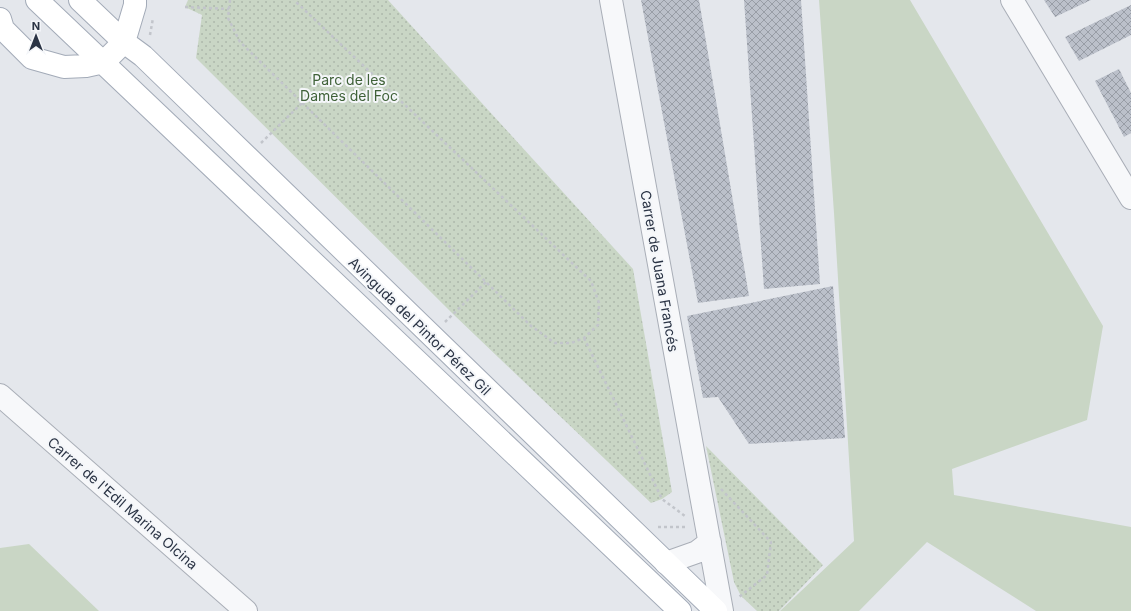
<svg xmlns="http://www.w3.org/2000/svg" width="1131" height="611" font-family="Inter,sans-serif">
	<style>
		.green { fill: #c9d6c5 }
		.park { fill: url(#park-dots) }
		.building { fill: url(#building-cross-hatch) }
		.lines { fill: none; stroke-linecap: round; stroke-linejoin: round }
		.minor-casing { stroke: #a9aeb7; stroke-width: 24 }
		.major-casing { stroke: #a3abb8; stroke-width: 24 }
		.path { stroke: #c2c5cb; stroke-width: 2.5; stroke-dasharray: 3 3; stroke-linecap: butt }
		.minor { stroke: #f7f8fa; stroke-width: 22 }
		.major { stroke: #fff; stroke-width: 22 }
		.labels { text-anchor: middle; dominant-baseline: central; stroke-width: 4; stroke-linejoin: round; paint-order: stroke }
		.park-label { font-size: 14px; fill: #3f6138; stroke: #f4f6f9 }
		.street-label { font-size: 14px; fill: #2b3445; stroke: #f4f6f9 }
	</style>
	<defs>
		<pattern id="park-dots" width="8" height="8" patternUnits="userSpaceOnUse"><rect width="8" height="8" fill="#c9d6c5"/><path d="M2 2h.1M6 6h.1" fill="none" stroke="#adb8ab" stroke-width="1.8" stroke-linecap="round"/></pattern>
		<pattern id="building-cross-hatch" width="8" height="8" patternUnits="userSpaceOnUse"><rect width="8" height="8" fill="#bbc0ca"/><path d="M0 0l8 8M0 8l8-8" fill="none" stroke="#989da6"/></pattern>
	</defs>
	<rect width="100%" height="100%" fill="#e4e7ec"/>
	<path class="green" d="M 819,0 L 910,0 L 1103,326 L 1087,420 L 952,469 L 954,495 L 1131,527 L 1131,611 L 1036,611 L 927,542 L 859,611 L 780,611 L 854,541 L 834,213 Z
		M 29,544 L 99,611 L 0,611 L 0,548 Z"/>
	<path class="park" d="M 188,0 L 388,0 L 633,269 L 672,492 L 662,499 L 651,503 L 453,314 L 196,58 L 202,15 L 185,7 Z
		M 706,446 L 823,565 L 779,611 L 757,611 L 741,596 L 734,582 Z"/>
	<path class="building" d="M 641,0 L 699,0 L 749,296 L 698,303 Z
		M 744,0 L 801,0 L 820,284 L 764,289 Z
		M 1044,0 L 1091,0 L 1055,17 Z
		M 1131,5 L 1131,35 L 1079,61 L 1065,37 Z
		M 1119,69 L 1131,93 L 1131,133 L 1124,137 L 1095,81 Z
		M 833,286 L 845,438 L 749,444 L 718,397 L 703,398 L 687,316 Z"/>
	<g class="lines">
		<g class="minor-casing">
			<path id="minor" d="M 611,0 L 722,611
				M 1012,0 L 1131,198
				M 0,395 L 246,611
				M 666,563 L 697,552 L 710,542"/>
		</g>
		<g class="major-casing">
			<path id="major" d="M 37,0 L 680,611
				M 80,0 L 124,42 L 143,56 L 716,611
				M 0,19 L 3,29 L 32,58 L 64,67 L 86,66 L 104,62 L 124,42 L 135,5 L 135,0"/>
		</g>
		<path class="path" d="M 230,0 L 228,18 L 240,42 L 531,326 L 555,343 L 571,343 L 584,338 L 598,325 L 599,303 L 591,281 L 294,0
			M 185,7 L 229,9
			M 150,35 L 153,18
			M 261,143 L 302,103
			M 445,322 L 486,282
			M 584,338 L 662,499 L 685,516
			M 721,489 L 771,542 L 767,575 L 739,597
			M 658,527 L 687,527"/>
		<use href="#minor" class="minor"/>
		<use href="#major" class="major"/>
	</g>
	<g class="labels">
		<g class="park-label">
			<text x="349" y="79">Parc de les<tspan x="349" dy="16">Dames del Foc</tspan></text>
		</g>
		<g class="street-label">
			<text transform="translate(660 271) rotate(80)">Carrer de Juana Francés</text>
			<text transform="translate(420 326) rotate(44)">Avinguda del Pintor Pérez Gil</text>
			<text transform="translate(123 503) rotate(41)">Carrer de l'Edil Marina Olcina</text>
		</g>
	</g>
	<g transform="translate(36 36)" stroke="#f4f6f9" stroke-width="3" paint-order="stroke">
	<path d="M0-3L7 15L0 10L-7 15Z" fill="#2b3445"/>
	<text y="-6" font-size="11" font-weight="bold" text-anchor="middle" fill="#2b3445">N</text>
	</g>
</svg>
